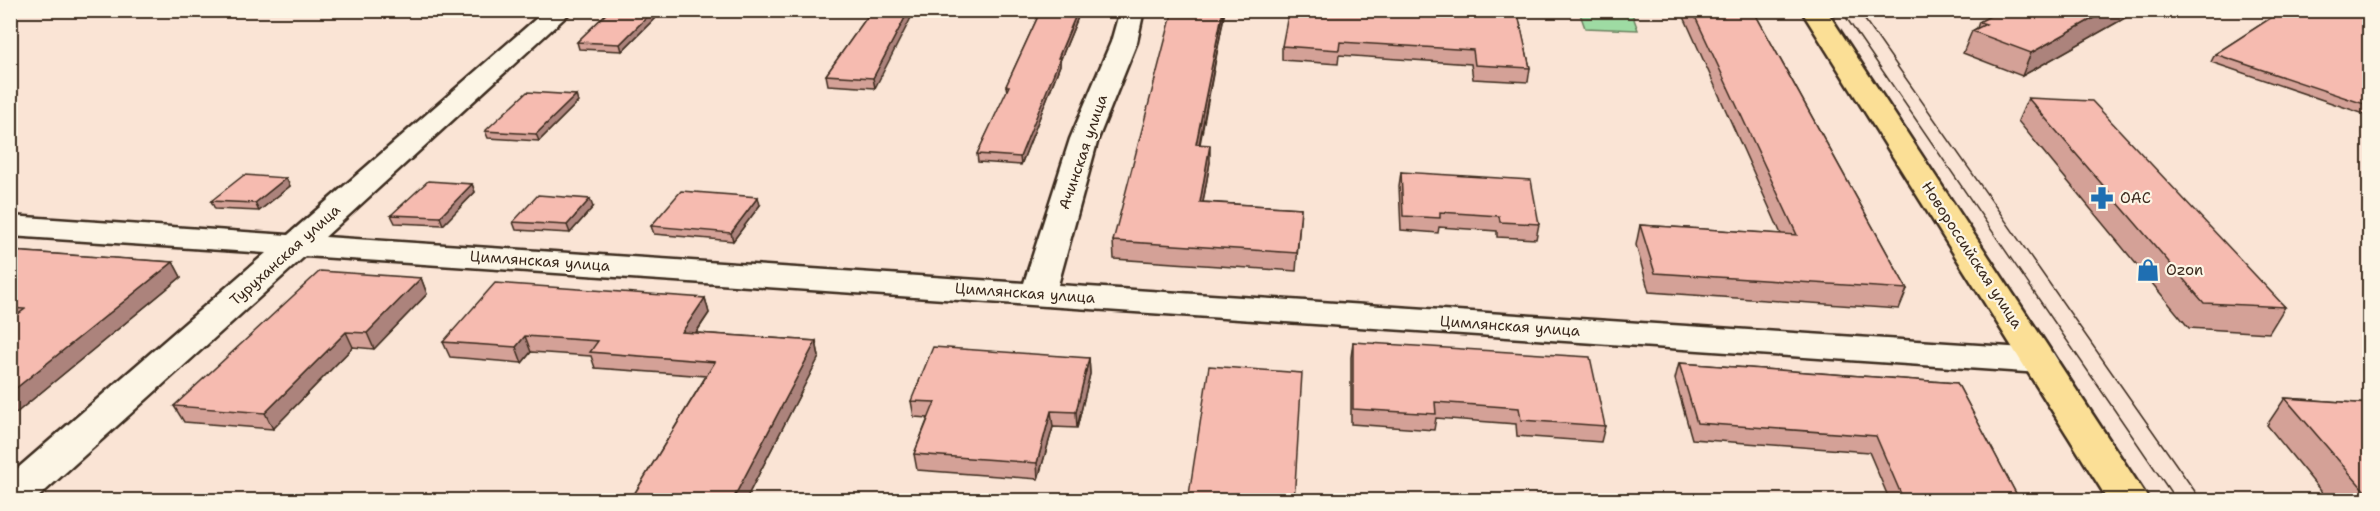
<svg xmlns="http://www.w3.org/2000/svg" width="2380" height="511" font-family="'Shantell Sans',sans-serif">
	<style>
		.green { fill: #9edba3; stroke: #6c8260; stroke-width: 1.5 }
		.lines { fill: none; stroke-linecap: round; stroke-linejoin: round }
		.minor-casing { stroke: #3b2a1e; stroke-width: 5 }
		.major-casing { stroke: #3b2a1e; stroke-width: 5 }
		.minor { fill: #fcf5e5; fill-rule: evenodd }
		.major { fill: #fbdf96; fill-rule: evenodd }
		.tram { stroke: #3b2a1e; stroke-width: 1.5 }
		.wall { fill: #d4a197; stroke: #3b2a1e; stroke-width: 1.5 }
		.shaded-wall { fill: #ac837b; stroke: #3b2a1e; stroke-width: 1.5 }
		.building { fill: #f6bbb0; stroke: #3b2a1e; stroke-width: 1.5 }
		.labels { text-anchor: middle; dominant-baseline: central; stroke-width: 4.5; stroke-linejoin: round; paint-order: stroke }
		.street-label { font-size: 15px; fill: #3b2a1e; stroke: #fcf5e5 }
		.poi-label { font-size: 15px; fill: #3b2a1e; stroke: #fcf5e5; text-anchor: start }
	</style>
	<rect width="100%" height="100%" fill="#fae4d5"/>
	<filter id="ink" filterUnits="userSpaceOnUse"><feTurbulence type="fractalNoise" baseFrequency=".0167" numOctaves="2"/><feDisplacementMap in="SourceGraphic" scale="12" xChannelSelector="R" yChannelSelector="G"/><feConvolveMatrix kernelMatrix="1 2 1 2 8 2 1 2 1" color-interpolation-filters="sRGB"/></filter>
	<g filter="url(#ink)">
		<path class="green" d="M 1579,11 L 1631,11 L 1638,30 L 1585,28 Z"/>
		<g class="lines">
			<g class="minor-casing">
				<path id="minor" d="M 546,10 L 573,10 L 325,237 L 1024,283 L 1070,139 L 1111,42 L 1120,10 L 1144,10 L 1137,42 L 1098,139 L 1058,285 L 2040,349 L 2053,353 L 2058,361 L 2053,369 L 2040,373 L 305,256 L 35,500 L 10,500 L 10,475 L 266,253 L 10,236 L 10,216 L 288,235 Z"/>
			</g>
			<g class="major-casing">
				<path id="major" d="M 1801,10 L 1826,10 L 2149,500 L 2108,500 Z"/>
			</g>
			<use href="#minor" class="minor"/>
			<use href="#major" class="major"/>
			<path class="tram" d="M 1841,10 L 2176,500
				M 1858,10 L 2201,500"/>
		</g>
		<path class="wall" d="M 610,10 L 663,10 L 622,51 L 579,49 L 577,42 Z
			M 872,10 L 875,88 L 828,85 L 826,75 Z
			M 1041,10 L 1081,10 L 1060,61 L 1060,65 L 1021,165 L 978,162 L 977,154 L 1007,92 L 1006,86 Z
			M 1225,10 L 1200,144 L 1210,162 L 1203,202 L 1301,208 L 1296,271 L 1114,259 L 1113,241 Z
			M 1517,10 L 1530,68 L 1528,82 L 1473,79 L 1471,64 L 1339,55 L 1338,64 L 1282,60 L 1282,46 Z
			M 1681,10 L 1753,10 L 1907,289 L 1899,309 L 1649,292 L 1636,245 L 1640,225 L 1781,234 Z
			M 2001,10 L 2133,10 L 2132,14 L 2022,76 L 1963,53 L 1972,31 L 1977,28 L 1979,22 Z
			M 2269,10 L 2370,10 L 2370,116 L 2211,62 L 2215,54 L 2279,13 Z
			M 2028,98 L 2285,307 L 2269,333 L 2189,328 L 2018,121 Z
			M 578,102 L 539,141 L 488,138 L 485,131 Z
			M 1401,172 L 1539,224 L 1536,239 L 1497,237 L 1497,231 L 1439,227 L 1438,233 L 1401,230 L 1399,186 Z
			M 286,178 L 290,186 L 259,211 L 215,209 L 211,201 Z
			M 472,184 L 475,192 L 443,225 L 395,223 L 391,215 Z
			M 760,205 L 733,241 L 654,234 L 651,226 Z
			M 593,207 L 570,233 L 516,230 L 513,222 Z
			M 10,251 L 173,262 L 181,277 L 10,418 Z
			M 421,278 L 427,294 L 374,349 L 353,347 L 273,429 L 184,422 L 174,406 Z
			M 705,298 L 709,313 L 696,333 L 816,341 L 819,357 L 745,501 L 630,501 L 706,376 L 595,368 L 591,356 L 531,352 L 522,363 L 450,357 L 443,342 Z
			M 1353,342 L 1605,426 L 1601,442 L 1517,436 L 1516,424 L 1436,418 L 1434,430 L 1351,424 L 1351,357 Z
			M 1089,358 L 1090,374 L 1077,428 L 1053,427 L 1038,479 L 917,470 L 914,454 L 928,418 L 914,417 L 911,401 Z
			M 1679,363 L 1957,383 L 2020,501 L 1890,501 L 1869,452 L 1692,439 L 1675,379 Z
			M 2285,398 L 2370,404 L 2370,501 L 2329,501 L 2267,425 Z"/>
		<path class="shaded-wall" d="M 654,10 L 663,10 L 622,51 L 620,44 Z
			M 909,10 L 915,10 L 875,88 L 873,78 Z
			M 1078,10 L 1081,10 L 1060,61 L 1060,65 L 1021,165 L 1020,157 L 1058,58 Z
			M 1223,10 L 1225,10 L 1196,161 L 1196,144 Z
			M 2108,10 L 2133,10 L 2132,14 L 2022,76 L 2031,53 Z
			M 576,95 L 578,102 L 539,141 L 536,134 Z
			M 1210,145 L 1210,162 L 1200,219 L 1200,202 Z
			M 286,178 L 290,186 L 259,211 L 255,203 Z
			M 472,184 L 475,192 L 443,225 L 440,217 Z
			M 758,197 L 760,205 L 733,241 L 731,233 Z
			M 590,199 L 593,207 L 570,233 L 567,225 Z
			M 173,262 L 181,277 L 10,418 L 10,393 Z
			M 421,278 L 427,294 L 374,349 L 367,333 Z
			M 705,298 L 709,313 L 686,347 L 682,332 Z
			M 346,332 L 353,347 L 273,429 L 265,413 Z
			M 525,336 L 531,352 L 522,363 L 516,347 Z
			M 816,341 L 819,357 L 745,501 L 732,501 Z
			M 1089,358 L 1090,374 L 1077,428 L 1076,412 Z
			M 1051,411 L 1053,427 L 1038,479 L 1037,463 Z"/>
		<path class="building" d="M 610,10 L 654,10 L 620,44 L 577,42 Z
			M 872,10 L 909,10 L 873,78 L 826,75 Z
			M 1041,10 L 1078,10 L 1058,58 L 1060,58 L 1020,157 L 977,154 L 1009,86 L 1006,86 Z
			M 1173,10 L 1223,10 L 1196,144 L 1210,145 L 1200,202 L 1301,208 L 1297,253 L 1113,241 Z
			M 1289,10 L 1517,10 L 1530,68 L 1475,65 L 1473,50 L 1340,42 L 1339,50 L 1282,46 Z
			M 1692,10 L 1753,10 L 1907,289 L 1655,273 L 1640,225 L 1797,235 Z
			M 2001,10 L 2108,10 L 2031,53 L 1972,31 L 1986,24 L 1979,22 Z
			M 2283,10 L 2370,10 L 2370,106 L 2215,54 Z
			M 527,92 L 576,95 L 536,134 L 485,131 Z
			M 2028,98 L 2092,101 L 2285,307 L 2204,303 Z
			M 1401,172 L 1531,180 L 1539,224 L 1500,222 L 1499,216 L 1440,212 L 1440,218 L 1403,216 Z
			M 244,175 L 286,178 L 255,203 L 211,201 Z
			M 428,181 L 472,184 L 440,217 L 391,215 Z
			M 681,191 L 758,197 L 731,233 L 651,226 Z
			M 538,195 L 590,199 L 567,225 L 513,222 Z
			M 10,251 L 173,262 L 10,393 L 10,320 L 25,309 L 10,308 Z
			M 320,271 L 421,278 L 367,333 L 346,332 L 265,413 L 174,406 Z
			M 495,283 L 705,298 L 682,332 L 816,341 L 732,501 L 630,501 L 715,362 L 590,352 L 598,341 L 525,336 L 516,347 L 443,342 Z
			M 1353,342 L 1590,357 L 1605,426 L 1521,420 L 1519,408 L 1435,402 L 1436,414 L 1353,409 Z
			M 933,347 L 1089,358 L 1076,412 L 1051,411 L 1037,463 L 914,454 L 935,402 L 911,401 Z
			M 1679,363 L 1957,383 L 2020,501 L 1904,501 L 1876,436 L 1697,423 Z
			M 1209,366 L 1302,373 L 1294,501 L 1188,501 Z
			M 2285,398 L 2370,404 L 2370,497 Z"/>
	</g>
	<defs>
		<g id="pharmacy-bare" transform="scale(1.8)"><path d="M-2-6h4v4h4v4h-4v4h-4v-4h-4v-4h4Z" fill="#1f6fb2" stroke="#fcf5e5" stroke-width="2.5" paint-order="stroke"/></g>
		<g id="shop-bare" transform="scale(1.8)"><path d="M-5-2.5h2.3a2.7 3.5 0 0 1 5.4 0H5L5.5 6h-11ZM-1.5-2.5h3a1.5 2.3 0 0 0-3 0Z" fill="#1f6fb2" stroke="#fcf5e5" stroke-width="2.5" paint-order="stroke"/></g>
	</defs>
	<g fill-rule="evenodd">
		<use href="#pharmacy-bare" x="2102" y="198"/>
		<use href="#shop-bare" x="2148" y="270"/>
	</g>
	<g class="labels">
		<g class="street-label">
			<text transform="translate(1083 152) rotate(-71)">Ачинская улица</text>
			<text transform="translate(285 255) rotate(-42)">Туруханская улица</text>
			<text transform="translate(1972 255) rotate(57)">Новороссийская улица</text>
			<text transform="translate(540 261) rotate(4)">Цимлянская улица</text>
			<text transform="translate(1025 293) rotate(4)">Цимлянская улица</text>
			<text transform="translate(1510 326) rotate(4)">Цимлянская улица</text>
		</g>
		<g class="poi-label">
			<text x="2120" y="198">ОАС</text>
			<text x="2166" y="270">Ozon</text>
		</g>
	</g>
	<rect width="2380" height="511" fill="none" stroke="#fcf5e5" stroke-width="36"/>
	<rect x="18" y="18" width="2344" height="475" fill="none" stroke="#3b2a1e" stroke-width="2" filter="url(#ink)"/>
</svg>
